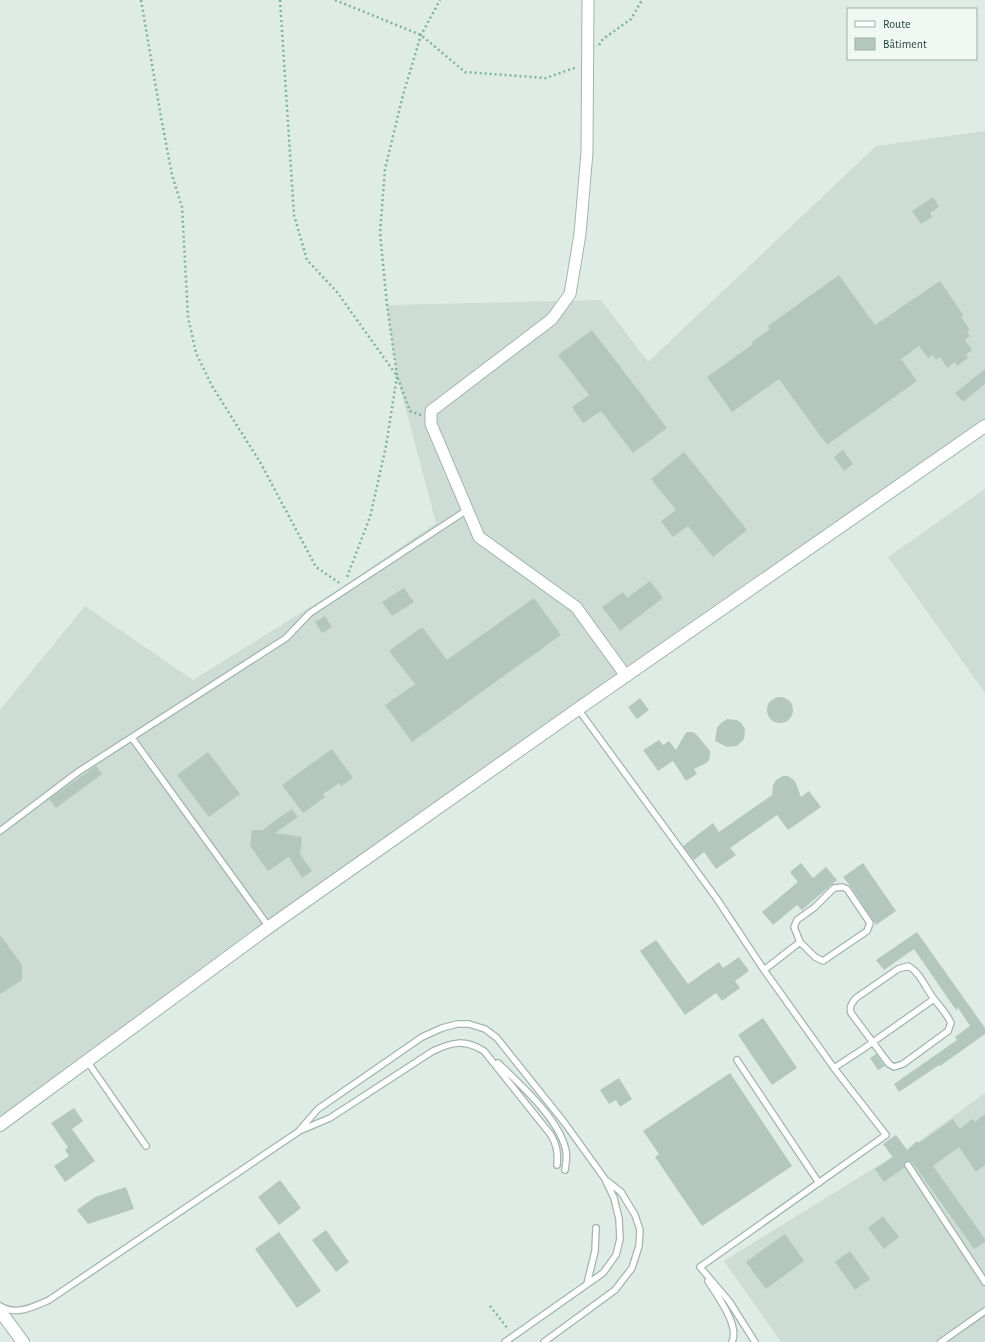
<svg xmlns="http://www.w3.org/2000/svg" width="985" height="1342" font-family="'Alegreya Sans',sans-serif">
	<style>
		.built { fill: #cddcd4 }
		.building { fill: #b4c7be }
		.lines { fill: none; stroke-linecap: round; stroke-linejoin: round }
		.service-casing { stroke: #a2b4ad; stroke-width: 8 }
		.minor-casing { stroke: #a2b4ad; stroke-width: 13 }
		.tertiary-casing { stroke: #a2b4ad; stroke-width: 14 }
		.path { stroke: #7db29f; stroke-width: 2.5; stroke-dasharray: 2 3; stroke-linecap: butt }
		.service { stroke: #fff; stroke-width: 5.5 }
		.minor { stroke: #fff; stroke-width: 11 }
		.tertiary { stroke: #fff; stroke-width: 12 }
	</style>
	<rect width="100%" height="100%" fill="#dfece6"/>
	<path class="built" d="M 985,131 L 985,429 L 626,676 L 0,1126 L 0,710 L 85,606 L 193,680 L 344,586 L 436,523 L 397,376 L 387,305 L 601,300 L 648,362 L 876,146 Z
		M 985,489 L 985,693 L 888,557 Z
		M 985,1093 L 985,1342 L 781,1342 L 724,1261 L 892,1157 L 883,1144 L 896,1135 L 907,1150 Z"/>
	<path class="building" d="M 933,197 L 939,207 L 930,213 L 932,217 L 921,224 L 912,211 Z
		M 839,275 L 875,325 L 940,281 L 964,316 L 961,317 L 970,330 L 967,332 L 970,336 L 965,340 L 972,350 L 966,355 L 968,358 L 957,366 L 955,362 L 947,368 L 940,357 L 936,360 L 933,355 L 928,358 L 919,346 L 901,359 L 917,381 L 827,445 L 779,379 L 732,412 L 707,377 L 753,344 L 752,342 L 770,329 L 768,326 Z
		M 592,330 L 667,428 L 633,453 L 601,411 L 583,423 L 572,407 L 589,395 L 558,355 Z
		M 985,369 L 985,384 L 963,402 L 955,393 Z
		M 843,450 L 853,464 L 844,471 L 834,457 Z
		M 684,452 L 747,530 L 713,557 L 688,526 L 673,537 L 661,521 L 676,510 L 651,479 Z
		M 650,581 L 663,598 L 620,631 L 602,607 L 623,592 L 627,598 Z
		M 404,588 L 414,602 L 392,616 L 382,602 Z
		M 534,598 L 561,635 L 412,742 L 385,705 L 415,684 L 389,651 L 422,627 L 447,660 Z
		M 325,616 L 332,627 L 322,633 L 315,622 Z
		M767 710a13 13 0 1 1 26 0a13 13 0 1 1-26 0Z
		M 640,698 L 649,710 L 637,719 L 628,707 Z
		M 727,719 L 737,720 L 741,723 L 745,729 L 744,739 L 737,746 L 727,747 L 715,741 L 717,728 L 720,724 Z
		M 687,732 L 693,732 L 696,734 L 710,751 L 710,756 L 708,762 L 694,769 L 697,774 L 686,781 L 673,761 L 658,771 L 643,750 L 659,740 L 663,745 L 669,741 L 676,750 L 685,734 Z
		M 332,749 L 353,778 L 341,786 L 339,783 L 323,794 L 325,797 L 303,813 L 282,785 Z
		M 208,752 L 240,794 L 209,817 L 177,775 Z
		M 96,766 L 102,774 L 56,808 L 49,799 Z
		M 783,776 L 788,776 L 795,781 L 801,797 L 809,791 L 821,807 L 788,830 L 777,815 L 730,848 L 736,855 L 716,869 L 704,852 L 694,860 L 683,846 L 713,823 L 719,832 L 772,795 L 773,785 L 776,780 Z
		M 292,809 L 298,817 L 275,833 L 302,837 L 300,854 L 312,871 L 302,878 L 289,857 L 268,871 L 250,846 L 252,830 L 262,830 Z
		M 801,863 L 813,878 L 826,867 L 837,880 L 802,910 L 797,905 L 773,925 L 762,912 L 798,882 L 790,872 Z
		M 863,863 L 896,911 L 876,925 L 851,887 L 843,877 Z
		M 917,932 L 985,1028 L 985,1034 L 940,1066 L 939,1065 L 899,1092 L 894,1084 L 957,1040 L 955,1037 L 970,1026 L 958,1008 L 956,1010 L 914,949 L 884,970 L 876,960 Z
		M 0,935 L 22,965 L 22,980 L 0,994 Z
		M 656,940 L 688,984 L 719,962 L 723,968 L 739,957 L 749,971 L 735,981 L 740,988 L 722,1001 L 716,993 L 685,1015 L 640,951 Z
		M 763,1018 L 797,1068 L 772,1085 L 738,1035 Z
		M 876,1054 L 885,1066 L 878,1070 L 870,1058 Z
		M 730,1073 L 792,1166 L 702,1226 L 655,1157 L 659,1154 L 643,1131 Z
		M 619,1078 L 632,1099 L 620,1107 L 616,1100 L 609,1104 L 600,1090 Z
		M 74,1108 L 83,1121 L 72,1129 L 95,1161 L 65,1182 L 54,1166 L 69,1156 L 65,1150 L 68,1147 L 51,1123 Z
		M 985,1114 L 985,1165 L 976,1172 L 959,1147 L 933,1166 L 985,1239 L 985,1242 L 974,1249 L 912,1162 L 908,1161 L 905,1162 L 904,1165 L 905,1167 L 884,1182 L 875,1169 L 893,1157 L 883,1144 L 896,1135 L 907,1150 L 917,1141 L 919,1143 L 953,1119 L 960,1129 L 972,1119 L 975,1122 Z
		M 280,1180 L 301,1208 L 279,1225 L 258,1197 Z
		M 126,1187 L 134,1209 L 88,1224 L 77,1210 L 95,1197 Z
		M 883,1216 L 899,1237 L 884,1249 L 868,1228 Z
		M 326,1230 L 349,1262 L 336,1272 L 312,1240 Z
		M 279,1232 L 321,1291 L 297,1308 L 255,1249 Z
		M 785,1234 L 804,1261 L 766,1289 L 746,1262 Z
		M 850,1251 L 870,1279 L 855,1290 L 835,1262 Z"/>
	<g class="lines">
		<g class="service-casing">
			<path id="service" d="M 578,709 L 717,899 L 764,970 L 834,1068 L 886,1135 L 700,1267
				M 132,738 L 269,927
				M 0,831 L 78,772 L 286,638 L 310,613 L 467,510
				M 908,966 C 920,972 926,989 934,999 C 940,1007 947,1014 951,1023 L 948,1031 L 903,1064 L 894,1067 L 889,1064 L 851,1013 C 849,1006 852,1003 856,998 L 898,969 Z
				M 764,970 L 800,942 L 794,927 L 797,920 L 815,907 L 834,888 L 842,887 L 847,889 L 870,923 L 867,931 L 823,961 L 815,957 L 800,942
				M 737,1060 L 819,1183
				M 87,1061 L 146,1146
				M 498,1063 C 521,1085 560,1120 566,1151 C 567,1157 566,1164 565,1170
				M 834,1068 L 863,1049 L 934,999
				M 299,1131 L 330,1118 L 433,1051 C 453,1042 464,1039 484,1051 L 551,1135 C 557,1145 558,1153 557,1165
				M 908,1165 L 985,1282
				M 700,1267 L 729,1301 L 755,1342
				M 708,1281 C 717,1296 740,1325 732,1342
				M 587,1284 L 595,1251 L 596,1228
				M 0,1306 C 16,1316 33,1307 49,1300 L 298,1132 L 318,1109 L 422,1037 L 442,1028 L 457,1024 L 469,1024 L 485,1029 L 497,1038 L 564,1122 L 605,1179 L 614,1198 L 619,1219 L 620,1239 L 616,1255 L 603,1273 L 505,1342
				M 544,1342 L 615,1290 L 632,1268 L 639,1246 L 640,1230 L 635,1215 L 621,1192 L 607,1181
				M 941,1342 L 985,1311"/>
		</g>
		<g class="minor-casing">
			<path id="minor" d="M 588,0 L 587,152 L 580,234 L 570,294 L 552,319 L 431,411 L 431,424 L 479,537 L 576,607 L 626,676"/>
		</g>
		<g class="tertiary-casing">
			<path id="tertiary" d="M 0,1125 L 269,927 L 578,709 L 985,426
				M 0,1311 L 23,1342"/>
		</g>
		<path class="path" d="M 141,0 L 161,117 L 172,175 L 182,207 L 188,317 L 196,353 L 212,386 L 260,462 L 316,567 L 341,584
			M 280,0 L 294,215 L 307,260 L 337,292 L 397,376 L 386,446 L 370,517 L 347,577
			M 335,0 L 421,35 L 465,72 L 546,78 L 577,67
			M 599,45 L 603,39 L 631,19 L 642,0
			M 421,415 L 410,411 L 397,376 L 387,305 L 380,233 L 385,169 L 403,95 L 421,35 L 440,0
			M 490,1306 L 508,1329"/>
		<use href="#service" class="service"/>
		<use href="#minor" class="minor"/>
		<use href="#tertiary" class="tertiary"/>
	</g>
	<rect x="847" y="8" width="130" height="52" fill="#f0f8f4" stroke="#9caea7"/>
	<rect x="855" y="21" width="20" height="6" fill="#ffffff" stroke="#9caea7"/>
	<text x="883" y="28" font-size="12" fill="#1f3e34">Route</text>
	<rect x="855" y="38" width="20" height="12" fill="#b4c7be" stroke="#9caea7"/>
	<text x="883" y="48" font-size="12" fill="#1f3e34">Bâtiment</text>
</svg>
